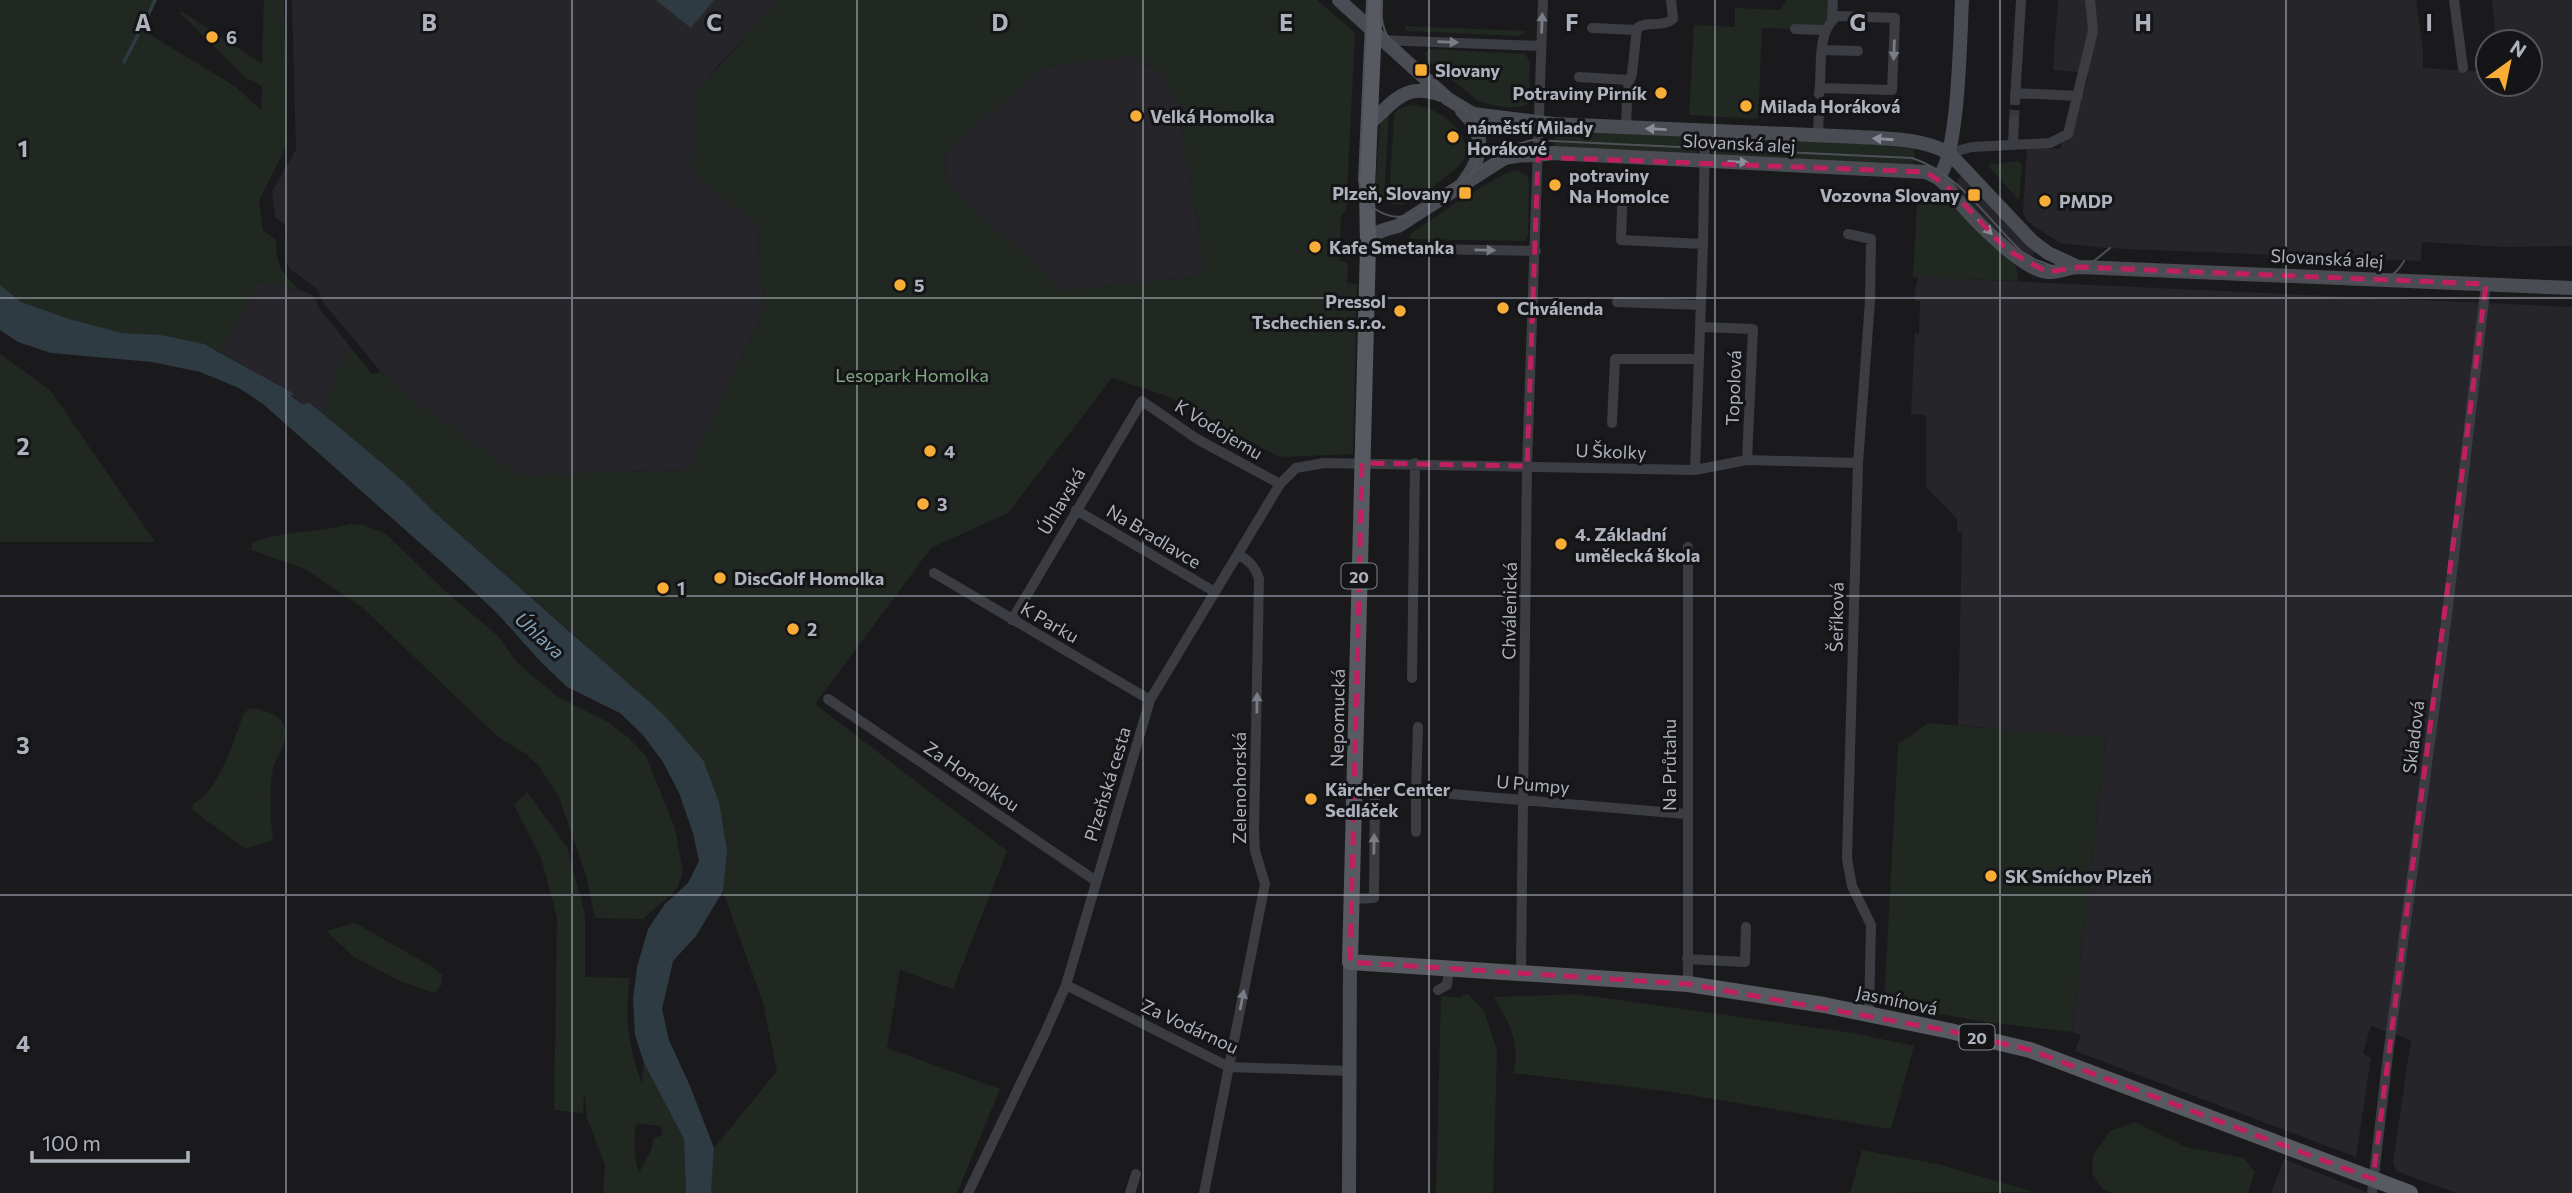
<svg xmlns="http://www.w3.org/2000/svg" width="2572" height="1193" font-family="Commissioner,sans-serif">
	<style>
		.built { fill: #26262a }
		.green { fill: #202821; fill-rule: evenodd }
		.water { fill: #2f3b42 }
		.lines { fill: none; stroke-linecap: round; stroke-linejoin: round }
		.stream { stroke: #2f3b42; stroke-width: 3.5 }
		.street-tunnel { stroke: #37383d; stroke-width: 10; stroke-dasharray: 10 5; stroke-linecap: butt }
		.street { stroke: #3b3d42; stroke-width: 10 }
		.secondary { stroke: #494c52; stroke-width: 14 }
		.primary { stroke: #575a61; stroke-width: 16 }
		.tram { stroke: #4e5157; stroke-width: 2 }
		.oneway { fill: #7a7d86 }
		.oneway2 { fill: #8a8e98 }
		.marked { fill: none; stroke: #c12060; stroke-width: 5; stroke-dasharray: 14 9; stroke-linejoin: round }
		.grid { fill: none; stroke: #adb2bd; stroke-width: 2; stroke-opacity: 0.55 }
		.poi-dot { fill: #f8ad37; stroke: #151518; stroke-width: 2.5 }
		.labels { text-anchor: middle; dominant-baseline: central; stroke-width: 6; stroke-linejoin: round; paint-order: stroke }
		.shield { fill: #151518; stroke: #7f838c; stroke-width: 2 }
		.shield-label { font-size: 16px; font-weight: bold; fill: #adb2bd }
		.poi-label { font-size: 18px; font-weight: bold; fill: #adb2bd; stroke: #151518; text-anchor: start }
		.street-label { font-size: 18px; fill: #adb2bd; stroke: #151518 }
		.park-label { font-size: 18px; fill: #83a884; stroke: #151518 }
		.water-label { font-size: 19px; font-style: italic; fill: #83a2b8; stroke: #151518 }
		.grid-label { font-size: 23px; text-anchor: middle; font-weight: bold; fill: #adb2bd; stroke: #151518; stroke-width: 6; stroke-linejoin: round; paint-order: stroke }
	</style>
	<rect width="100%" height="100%" fill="#1a1a1d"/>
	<path class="built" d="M 292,0 L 779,0 L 709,76 L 692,174 L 756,223 L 765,308 L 688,470 L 518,475 L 413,400 L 381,372 L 323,302 L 317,289 L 290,269 L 287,264 L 286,231 L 284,224 L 275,217 L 272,191 L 296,150 Z
		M 2058,0 L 2416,0 L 2423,51 L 2423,68 L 2488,72 L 2488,84 L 2530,84 L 2530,42 L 2496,42 L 2492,0 L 2572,0 L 2572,246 L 2504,247 L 2422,242 L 2421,261 L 2105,248 L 2060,243 L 2028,222 L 2023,213 L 2027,147 L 2060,149 L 2063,141 L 2072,135 L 2089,73 L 2053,70 Z
		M 1128,56 L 1163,73 L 1178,107 L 1205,269 L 1190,277 L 1062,291 L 948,184 L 945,151 L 1045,67 Z
		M 1962,173 L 2036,250 L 2030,260 L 2011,247 L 1954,187 Z
		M 1918,277 L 2572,307 L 2572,1193 L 2456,1193 L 2396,1171 L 2393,1163 L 2411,1040 L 2371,1026 L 2363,1053 L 2371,1058 L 2356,1157 L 2075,1051 L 2081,1035 L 2072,1032 L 2106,739 L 1958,725 L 1962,532 L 1957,531 L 1957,519 L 1926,487 L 1926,415 L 1911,414 L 1915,333 L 1919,334 L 1919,331 L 1920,301 L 1916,301 L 1914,297 Z
		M 258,281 L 309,293 L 315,298 L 319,308 L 372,374 L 534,600 L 311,403 L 302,404 L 282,387 L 221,353 Z
		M 2284,1159 L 2369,1193 L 2271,1193 Z"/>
	<path class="green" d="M 0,0 L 155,0 L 141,29 L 236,87 L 261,110 L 262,86 L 246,78 L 180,13 L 181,11 L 262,64 L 264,0 L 284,0 L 286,84 L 288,89 L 286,91 L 287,145 L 259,200 L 263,230 L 276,240 C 277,268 281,273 301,291 L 258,281 L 221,353 C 190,338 159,336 126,333 C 102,331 41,313 21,302 C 14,298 7,290 0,285 Z
		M 779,0 L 1317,0 L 1353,31 L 1355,36 L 1346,211 L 1341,216 L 1340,261 L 1346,262 L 1348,266 L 1347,283 L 1357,284 L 1353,454 L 1279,457 L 1167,396 L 1112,378 L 1008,513 L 931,548 L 815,704 L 1007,851 L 953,989 L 900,970 L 887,1048 L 1000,1089 L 957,1193 L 711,1193 L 714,1148 L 777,1071 L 763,1003 L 723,891 L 727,851 L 588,647 L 433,511 L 403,481 L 319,412 L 328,408 C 335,382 330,368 353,351 L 372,374 L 381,372 L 413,400 L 518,475 L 688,470 L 765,308 L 756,223 L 692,174 L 693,95 ZM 1128,56 L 1163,73 L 1178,107 L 1205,269 L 1190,277 L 1062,291 L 948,184 L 945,151 L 1045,67 Z
		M 1787,0 L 1833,0 L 1823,30 L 1762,28 L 1758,119 L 1689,115 L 1694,25 L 1735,27 L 1735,8 L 1780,10 Z
		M 1406,26 L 1527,31 L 1519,36 L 1406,31 Z
		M 1430,49 L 1525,54 L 1530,62 L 1529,103 C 1518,111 1489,106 1477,100 L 1426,59 L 1425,53 Z
		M 1411,105 C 1433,104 1473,131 1465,157 C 1462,168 1415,200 1404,204 C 1400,205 1397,204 1393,204 L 1389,199 L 1394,114 L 1398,109 Z
		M 1389,108 L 1384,203 L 1377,197 L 1375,190 L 1380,121 Z
		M 1555,127 L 1696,136 L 1699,143 L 1697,152 L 1693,156 L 1554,150 Z
		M 1715,136 L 1915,145 L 1914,165 L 1717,156 L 1712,153 L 1710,147 Z
		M 2019,161 L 2022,164 L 2019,200 L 1988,166 L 1991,164 Z
		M 1517,170 L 1527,176 L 1529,183 L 1528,236 L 1525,241 L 1409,239 L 1410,234 C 1430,221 1500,171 1517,170 Z
		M 1895,196 L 1935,198 L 1952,205 L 2016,266 L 2018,281 L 1913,277 L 1917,203 L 1894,201 Z
		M 0,354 L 50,390 L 155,542 L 0,542 Z
		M 350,524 L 363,525 L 385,533 L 442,588 L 499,637 L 515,660 L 528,672 L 558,697 L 608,722 L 629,738 L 646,756 L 675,828 L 683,872 L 677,889 L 643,919 L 595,918 L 586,875 L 559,797 L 539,766 L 526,754 L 498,737 L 363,608 L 305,569 L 251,550 L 252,543 C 283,530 318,533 350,524 Z
		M 250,708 C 267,710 289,716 285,739 C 283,750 275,759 273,769 C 269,793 270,816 273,840 L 245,849 L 192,810 L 194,803 C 219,791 234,739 244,713 Z
		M 1928,723 L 2106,738 L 2072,1032 L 1985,1022 L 1884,1004 L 1898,744 Z
		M 527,792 L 567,847 L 585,914 L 585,977 L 630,978 C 624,1018 628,1046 642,1084 L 644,1063 L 684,1139 L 686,1193 L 603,1193 L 605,1165 L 587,1118 L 584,1090 L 583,1113 L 554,1110 L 557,917 L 541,858 L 514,805 ZM 636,1123 L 660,1126 L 663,1135 L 654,1138 L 651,1150 L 639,1173 C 633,1156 634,1140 636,1123 Z
		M 355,923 L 431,966 L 442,975 L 441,986 L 434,993 L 400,981 L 354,957 L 326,931 Z
		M 1467,993 L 1484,1011 L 1497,1050 L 1493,1193 L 1436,1193 L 1441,996 L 1460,998 Z
		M 1577,994 L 1853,1033 L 1914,1046 L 1891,1129 L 1665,1091 L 1513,1073 C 1521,1041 1509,1024 1494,997 Z
		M 2135,1122 L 2186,1147 L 2244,1158 L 2255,1172 L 2248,1193 L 2112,1193 L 2103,1190 L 2092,1173 L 2093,1155 L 2110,1131 Z
		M 1862,1150 L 1942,1165 L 2033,1192 L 1850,1193 Z"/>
	<path class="water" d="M 656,0 L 714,0 L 691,28 Z
		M 0,285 L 21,302 L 69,319 L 122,333 L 160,335 L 204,344 L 282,387 L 294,394 L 291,396 L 302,404 L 310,403 L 403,481 L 433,511 L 663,714 L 703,760 L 719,802 L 727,851 L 723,891 L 696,936 L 673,961 L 662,1009 L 669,1040 L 690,1086 L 714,1148 L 711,1193 L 686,1193 L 684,1139 L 644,1063 L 635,1035 L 633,1000 L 637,967 L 648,929 L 665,904 L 688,883 L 699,861 L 693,833 L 679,793 L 663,762 L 643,735 L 620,713 L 567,687 L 539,660 L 498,614 L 454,573 L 263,404 L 239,388 L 200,372 L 152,362 L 51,353 L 18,342 L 0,330 Z"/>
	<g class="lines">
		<path class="stream" d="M 148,15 L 155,0
			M 124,62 L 141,29"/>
		<path class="street-tunnel" d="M 2014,120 L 2015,100"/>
		<path class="street" d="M 2454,0 L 2463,68
			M 1832,19 L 1833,0
			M 1592,28 L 1636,30
			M 1795,29 L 1823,30
			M 1380,40 L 1541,46
			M 1822,50 L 1858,51
			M 1579,77 L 1629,80
			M 1628,85 L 1632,74 L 1637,28 C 1648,20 1662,28 1673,19 L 1671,0
			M 2015,93 L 2078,96
			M 1819,94 C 1823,67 1815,34 1837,16 L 1895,18 L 1892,90 L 1820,88
			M 2015,100 L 2021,0
			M 1626,127 L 1627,101
			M 1818,136 L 1819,109
			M 2013,144 L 2014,120
			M 1949,153 L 1972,147 L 2050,143 L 2068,134 L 2093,31 L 2090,0
			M 1622,208 L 1621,240 L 1703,244
			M 1848,234 L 1871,239 L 1870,301 L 1858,463 L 1847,859 L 1852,886 L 1871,925 L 1869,1014
			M 1368,248 L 1536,251
			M 1617,302 L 1701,305
			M 1700,327 L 1753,329 L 1747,460
			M 1612,423 L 1615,359 L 1699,359
			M 1695,470 L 1703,244 L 1705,130
			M 1076,510 L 1215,592
			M 1688,547 L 1688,984
			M 934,573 L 1150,700
			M 1012,620 L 1142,401 L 1197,439 L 1280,484
			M 1412,678 L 1415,463
			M 828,699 L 1096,881
			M 1416,791 L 1418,727
			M 1416,832 L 1416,791 L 1686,814
			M 1352,899 L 1374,898 L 1375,789
			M 1687,959 L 1745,962 L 1746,927
			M 1521,971 L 1527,466 L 1543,0
			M 1066,985 L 1229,1067 L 1350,1071
			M 1438,990 L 1447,985 L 1449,968
			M 968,1193 L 1045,1033 L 1066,985 L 1150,700 L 1280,484 L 1296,468 L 1324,463 L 1695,470 L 1747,460 L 1858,463
			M 1130,1193 L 1136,1174
			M 1204,1193 L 1265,884 L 1255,851 L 1254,832 L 1259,579 C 1255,566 1249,561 1238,554
			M 2372,1193 L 2388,1055 L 2447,615 L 2486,284"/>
		<path class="secondary" d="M 1339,0 L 1448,99 L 1473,114 L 1553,124 L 1859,137 C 1890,139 1921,138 1949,153 L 2032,241 L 2048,253 L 2076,266
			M 1462,111 C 1487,135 1483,157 1463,183
			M 1371,122 C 1395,101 1405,82 1441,95
			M 1938,178 C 1959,155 1960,36 1962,0
			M 1368,245 C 1374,230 1385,230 1398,226 L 1503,159 C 1518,153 1536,157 1552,153 L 1926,172 L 1938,178 L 1947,186 C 1963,209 2019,269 2047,272 C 2057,273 2069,267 2080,267 L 2572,288
			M 1349,1193 L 1350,962"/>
		<path class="primary" d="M 1375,0 L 1367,187 L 1368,245 L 1350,962 L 1688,984 L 1824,1005 L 1950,1031 L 2030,1050 L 2410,1193"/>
		<path class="tram" d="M 1367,0 L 1359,180 C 1362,207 1387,223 1414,214 L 1514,145 L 1532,140 L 1552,141 L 1912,158 C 1959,173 1987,219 2022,252 L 2036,260 L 2060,269 L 2370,283 C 2386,281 2396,275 2404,261
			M 1382,0 C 1381,13 1381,25 1388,37 C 1397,51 1481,125 1496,131 C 1508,135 1522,135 1534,135
			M 1471,173 C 1484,156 1485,136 1474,118
			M 2078,264 L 2094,261 L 2110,248"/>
	</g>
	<defs><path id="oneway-solid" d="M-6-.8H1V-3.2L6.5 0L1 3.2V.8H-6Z" transform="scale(1.75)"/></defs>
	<g class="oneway">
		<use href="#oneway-solid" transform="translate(1542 23) rotate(-88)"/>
		<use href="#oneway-solid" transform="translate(1448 42) rotate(2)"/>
		<use href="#oneway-solid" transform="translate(1894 50) rotate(92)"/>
		<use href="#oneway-solid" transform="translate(1485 250) rotate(1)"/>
		<use href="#oneway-solid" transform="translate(1257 703) rotate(-89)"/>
		<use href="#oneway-solid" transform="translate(1374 844) rotate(-89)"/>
		<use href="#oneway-solid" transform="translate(1242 1000) rotate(-79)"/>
	</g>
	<g class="oneway2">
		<use href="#oneway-solid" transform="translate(1656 129) rotate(-177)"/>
		<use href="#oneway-solid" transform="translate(1883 139) rotate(-176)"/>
		<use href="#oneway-solid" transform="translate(1738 162) rotate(3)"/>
		<use href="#oneway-solid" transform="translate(1985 227) rotate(46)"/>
	</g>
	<path class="marked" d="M 1538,157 L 1926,172 L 1947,186 L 2007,250 L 2047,272 L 2080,267 L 2486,284 L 2373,1179 L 2030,1050 L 1950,1031 L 1688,984 L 1350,962 L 1362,463 L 1527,466 Z"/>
	<path class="grid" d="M 286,0 L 286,1193M 572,0 L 572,1193M 857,0 L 857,1193M 1143,0 L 1143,1193M 1429,0 L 1429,1193M 1715,0 L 1715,1193M 2000,0 L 2000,1193M 2286,0 L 2286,1193M 0,298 L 2572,298M 0,596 L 2572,596M 0,895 L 2572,895"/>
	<g class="poi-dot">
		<circle cx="212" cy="37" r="7"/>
		<rect x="1414" y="63" width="14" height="14" rx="3.5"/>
		<circle cx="1661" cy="93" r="7"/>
		<circle cx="1746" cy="106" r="7"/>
		<circle cx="1136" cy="116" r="7"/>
		<circle cx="1453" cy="137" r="7"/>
		<circle cx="1555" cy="185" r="7"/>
		<rect x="1458" y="186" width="14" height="14" rx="3.5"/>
		<rect x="1967" y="188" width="14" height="14" rx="3.5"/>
		<circle cx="2045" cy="201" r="7"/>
		<circle cx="1315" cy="247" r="7"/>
		<circle cx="900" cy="285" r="7"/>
		<circle cx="1503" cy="308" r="7"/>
		<circle cx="1400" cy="311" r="7"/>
		<circle cx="930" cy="451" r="7"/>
		<circle cx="923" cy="504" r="7"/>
		<circle cx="1561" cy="544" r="7"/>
		<circle cx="720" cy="578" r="7"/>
		<circle cx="663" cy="588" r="7"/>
		<circle cx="793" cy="629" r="7"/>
		<circle cx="1311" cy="799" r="7"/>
		<circle cx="1991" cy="876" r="7"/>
	</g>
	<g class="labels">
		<g class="shield">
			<rect x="1341.5" y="563.5" width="35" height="25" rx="5"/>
			<rect x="1959.5" y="1024.5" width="35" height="25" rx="5"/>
		</g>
		<g class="shield-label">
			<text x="1359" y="576">20</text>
			<text x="1977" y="1037">20</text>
		</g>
		<g class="poi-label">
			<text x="226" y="37">6</text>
			<text x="1435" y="70">Slovany</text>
			<text x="1647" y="93" text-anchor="end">Potraviny Pirník</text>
			<text x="1760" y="106">Milada Horáková</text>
			<text x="1150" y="116">Velká Homolka</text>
			<text x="1467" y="127">náměstí Milady<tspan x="1467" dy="21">Horákové</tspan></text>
			<text x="1569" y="175">potraviny<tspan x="1569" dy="21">Na Homolce</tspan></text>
			<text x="1451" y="193" text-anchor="end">Plzeň, Slovany</text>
			<text x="1960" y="195" text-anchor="end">Vozovna Slovany</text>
			<text x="2059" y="201">PMDP</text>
			<text x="1329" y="247">Kafe Smetanka</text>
			<text x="914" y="285">5</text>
			<text x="1386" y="301" text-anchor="end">Pressol<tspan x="1386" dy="21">Tschechien s.r.o.</tspan></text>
			<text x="1517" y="308">Chválenda</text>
			<text x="944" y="451">4</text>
			<text x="937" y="504">3</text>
			<text x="1575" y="534">4. Základní<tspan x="1575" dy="21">umělecká škola</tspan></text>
			<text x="734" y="578">DiscGolf Homolka</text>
			<text x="677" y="588">1</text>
			<text x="807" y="629">2</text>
			<text x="1325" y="789">Kärcher Center<tspan x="1325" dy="21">Sedláček</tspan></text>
			<text x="2005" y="876">SK Smíchov Plzeň</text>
		</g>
		<g class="street-label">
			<text transform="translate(1739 143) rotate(3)">Slovanská alej</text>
			<text transform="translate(2327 258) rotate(3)">Slovanská alej</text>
			<text transform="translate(1733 388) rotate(-88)">Topolová</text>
			<text transform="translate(1219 429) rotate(31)">K Vodojemu</text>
			<text transform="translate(1611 451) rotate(2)">U Školky</text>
			<text transform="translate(1061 501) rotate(-59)">Úhlavská</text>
			<text transform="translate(1154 536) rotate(31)">Na Bradlavce</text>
			<text transform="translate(1509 611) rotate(-89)">Chválenická</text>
			<text transform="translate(1836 617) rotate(-89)">Šeříková</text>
			<text transform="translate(1050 622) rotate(30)">K Parku</text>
			<text transform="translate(1337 718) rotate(-89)">Nepomucká</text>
			<text transform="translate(2413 737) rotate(-83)">Skladová</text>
			<text transform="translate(1669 765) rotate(-90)">Na Průtahu</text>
			<text transform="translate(972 776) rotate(34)">Za Homolkou</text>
			<text transform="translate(1107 784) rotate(-73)">Plzeňská cesta</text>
			<text transform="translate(1533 784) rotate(5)">U Pumpy</text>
			<text transform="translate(1239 788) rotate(-90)">Zelenohorská</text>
			<text transform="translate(1897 1000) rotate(12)">Jasmínová</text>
			<text transform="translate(1190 1026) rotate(25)">Za Vodárnou</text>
		</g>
		<g class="park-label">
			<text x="912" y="375">Lesopark Homolka</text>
		</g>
		<g class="water-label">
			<text transform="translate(540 635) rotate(42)">Úhlava</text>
		</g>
	</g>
	<g class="grid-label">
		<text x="143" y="31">A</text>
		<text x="429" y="31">B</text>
		<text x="714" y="31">C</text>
		<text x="1000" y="31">D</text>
		<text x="1286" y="31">E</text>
		<text x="1572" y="31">F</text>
		<text x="1858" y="31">G</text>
		<text x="2143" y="31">H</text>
		<text x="2429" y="31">I</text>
		<text x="23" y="157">1</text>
		<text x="23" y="455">2</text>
		<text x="23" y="754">3</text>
		<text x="23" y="1052">4</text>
	</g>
	<g transform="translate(2509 63) rotate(33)"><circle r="33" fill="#151518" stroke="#52545a" stroke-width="2"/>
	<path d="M0-5L12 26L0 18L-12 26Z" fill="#f8ad37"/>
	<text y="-10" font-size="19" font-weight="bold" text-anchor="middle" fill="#adb2bd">N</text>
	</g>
	<path d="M32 1151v10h156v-10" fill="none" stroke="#adb2bd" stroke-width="3.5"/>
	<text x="42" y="1151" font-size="21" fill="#adb2bd" stroke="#151518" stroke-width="5" paint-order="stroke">100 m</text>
</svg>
